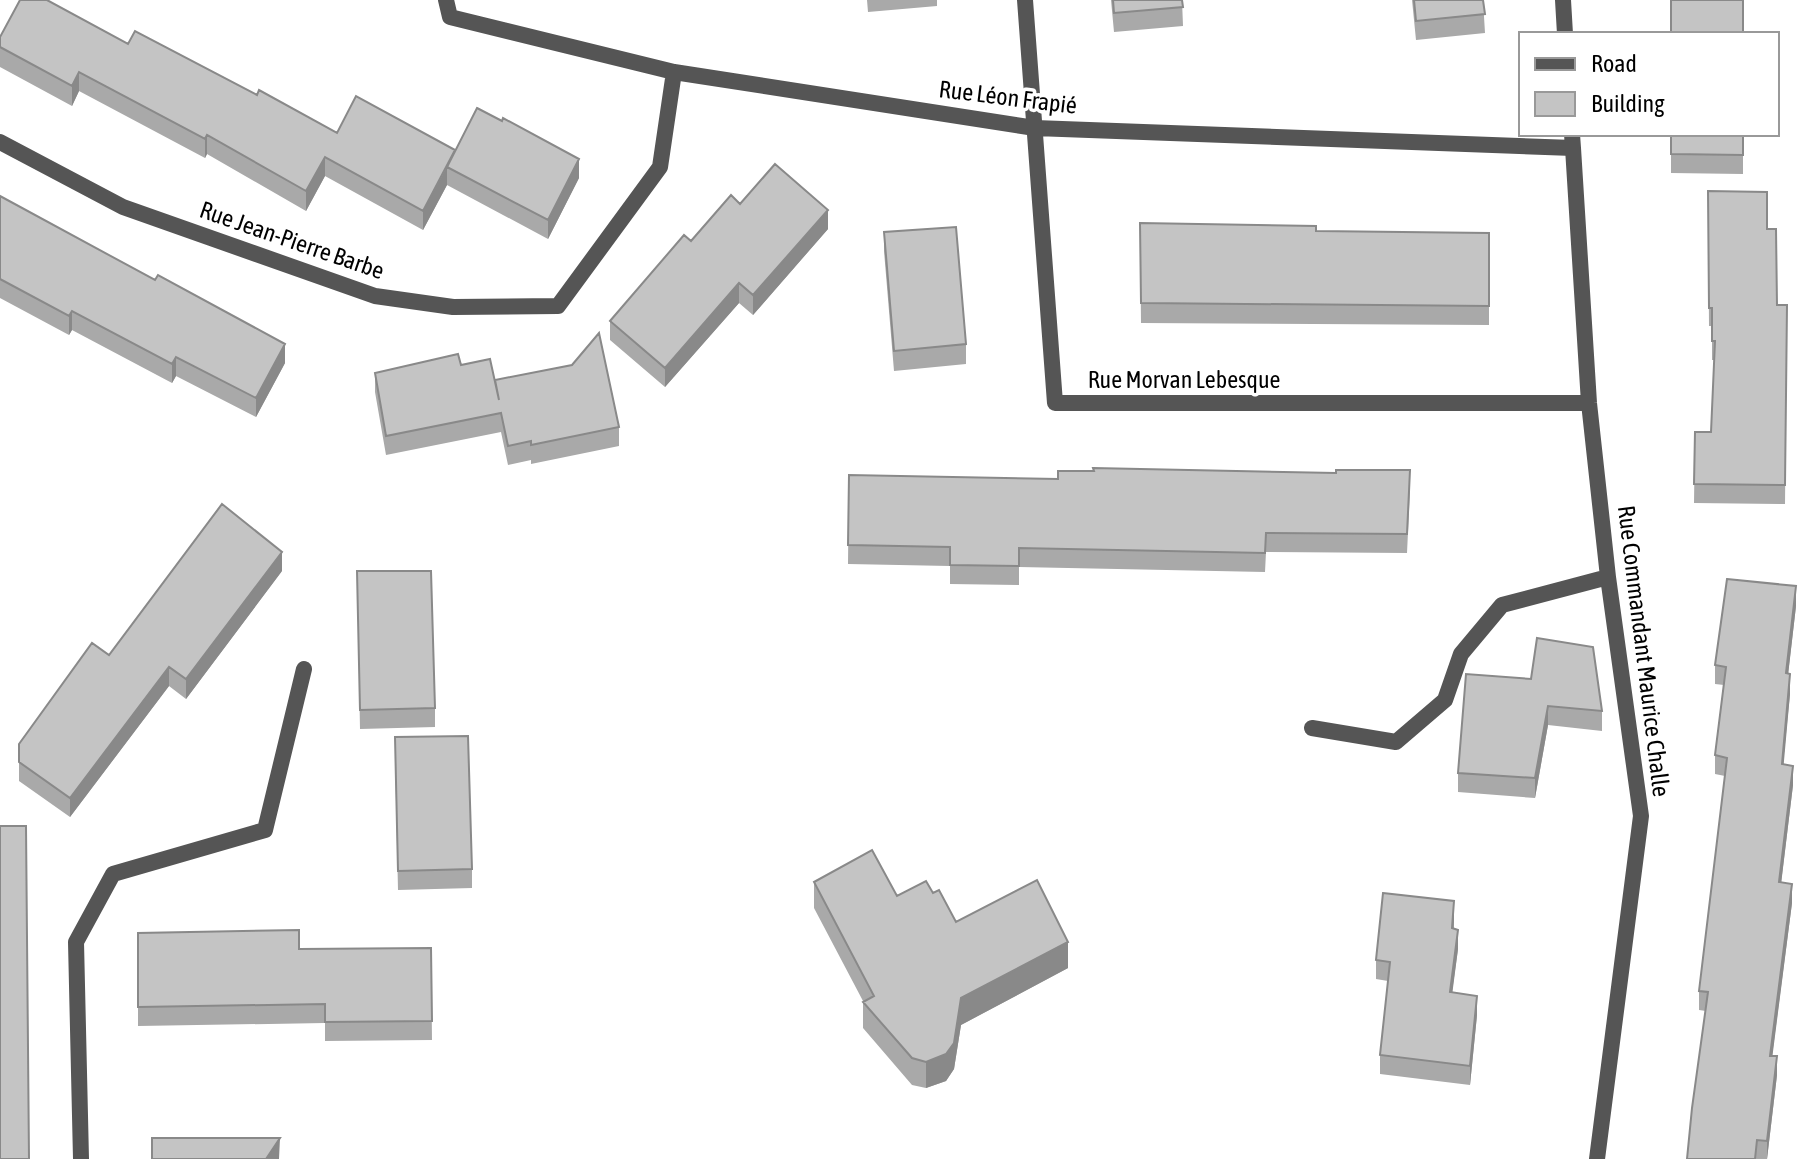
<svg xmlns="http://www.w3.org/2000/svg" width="1811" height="1159" font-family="'Asap Condensed',sans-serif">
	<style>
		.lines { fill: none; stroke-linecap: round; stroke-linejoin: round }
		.minor { stroke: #555; stroke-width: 16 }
		.wall { fill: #a9a9a9 }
		.shaded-wall { fill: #898989 }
		.building { fill: #c4c4c4; stroke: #898989; stroke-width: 2 }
		.labels { text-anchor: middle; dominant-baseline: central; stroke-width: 7; stroke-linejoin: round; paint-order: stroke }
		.street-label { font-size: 24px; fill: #000; stroke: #fff }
	</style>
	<rect width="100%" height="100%" fill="#fff"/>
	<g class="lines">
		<path class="minor" d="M 446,0 L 450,17 L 674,72 L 1035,128 L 1573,148 L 1572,134
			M 1025,0 L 1055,403 L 1589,403
			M 1563,0 L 1565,34
			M 0,142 L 123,207 L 375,296 L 453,307 L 558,306 L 660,167 L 674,72
			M 1573,148 L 1589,403 L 1608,577 L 1641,816 L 1597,1159
			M 1312,728 L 1396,742 L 1445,700 L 1461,654 L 1502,605 L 1608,577
			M 81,1159 L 76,942 L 113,874 L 265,830 L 304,669"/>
	</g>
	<path class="wall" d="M 867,0 L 937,0 L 937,6 L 868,12 Z
		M 1111,0 L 1182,0 L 1183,26 L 1114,32 Z
		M 1412,0 L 1483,0 L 1485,33 L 1416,40 Z
		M 0,37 L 128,44 L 257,95 L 337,133 L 455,150 L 579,178 L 548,239 L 447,185 L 423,230 L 325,176 L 306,211 L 207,154 L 205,158 L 79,91 L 72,106 L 0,67 Z
		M 1743,134 L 1743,174 L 1671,173 L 1671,154 Z
		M 1708,191 L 1767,229 L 1777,305 L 1787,305 L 1785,504 L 1694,503 L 1695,432 L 1711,432 L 1714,360 L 1712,360 L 1712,326 L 1709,326 Z
		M 0,196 L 285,363 L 256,417 L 176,376 L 172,383 L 72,330 L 69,335 L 0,298 Z
		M 740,204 L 828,229 L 753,315 L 739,303 L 665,387 L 610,340 L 610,321 Z
		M 1140,223 L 1316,231 L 1489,233 L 1489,325 L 1141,323 Z
		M 884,232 L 966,344 L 966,364 L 894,371 L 884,251 Z
		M 461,365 L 495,383 L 619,427 L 619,446 L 531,464 L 531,460 L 508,465 L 501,432 L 386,455 L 375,392 L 375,373 Z
		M 1093,468 L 1410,489 L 1407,553 L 1266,552 L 1265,572 L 1019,567 L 1019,585 L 950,584 L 950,566 L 848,564 L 849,475 L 1058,479 L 1093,471 Z
		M 282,571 L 186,699 L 169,686 L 70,817 L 19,781 L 19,744 L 109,655 Z
		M 357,571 L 435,708 L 435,727 L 360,729 Z
		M 1796,606 L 1788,674 L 1790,694 L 1783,764 L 1793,785 L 1781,883 L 1792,903 L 1772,1056 L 1777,1075 L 1767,1159 L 1687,1159 L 1706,1011 L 1699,1010 L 1699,991 L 1725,776 L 1715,774 L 1715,755 L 1724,685 L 1715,684 L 1715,665 Z
		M 1466,674 L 1602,711 L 1602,731 L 1548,725 L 1535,798 L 1458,792 L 1458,773 Z
		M 395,757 L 472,869 L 472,888 L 398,890 Z
		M 814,882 L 897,896 L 933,893 L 956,922 L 1068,968 L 961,1025 L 954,1069 L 946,1081 L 926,1088 L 912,1085 L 863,1028 L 863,1001 L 814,908 Z
		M 1454,920 L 1454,929 L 1458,949 L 1452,992 L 1477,1015 L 1470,1085 L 1380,1074 L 1380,1055 L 1388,981 L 1376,979 L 1376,960 Z
		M 138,933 L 299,949 L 431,948 L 432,1040 L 325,1041 L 325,1023 L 138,1026 Z"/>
	<path class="shaded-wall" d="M 79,72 L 79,91 L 72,106 L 72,86 Z
		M 207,135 L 207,154 L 205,158 L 205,139 Z
		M 325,157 L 325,176 L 306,211 L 306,191 Z
		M 579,159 L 579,178 L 548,239 L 548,220 Z
		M 447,167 L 447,185 L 423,230 L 423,211 Z
		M 828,210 L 828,229 L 753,315 L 753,295 Z
		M 739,283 L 739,303 L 665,387 L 665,368 Z
		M 72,311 L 72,330 L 69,335 L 69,316 Z
		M 285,344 L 285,363 L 256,417 L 256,398 Z
		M 176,357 L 176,376 L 172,383 L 172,364 Z
		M 282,552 L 282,571 L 186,699 L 186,679 Z
		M 1796,586 L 1796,606 L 1786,693 L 1786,673 Z
		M 169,667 L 169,686 L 70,817 L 70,798 Z
		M 1790,674 L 1790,694 L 1782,783 L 1782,764 Z
		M 1548,706 L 1548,725 L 1535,798 L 1535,778 Z
		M 1793,766 L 1793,785 L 1779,901 L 1779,882 Z
		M 1792,884 L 1792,903 L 1770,1075 L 1770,1056 Z
		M 1454,901 L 1454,920 L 1452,948 L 1452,928 Z
		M 1458,930 L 1458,949 L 1450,1011 L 1450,992 Z
		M 1068,942 L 1068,968 L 961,1025 L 954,1069 L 946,1081 L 926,1088 L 926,1062 L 961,998 Z
		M 1477,996 L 1477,1015 L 1470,1085 L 1470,1066 Z
		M 1777,1056 L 1777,1075 L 1767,1159 L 1767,1141 Z
		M 280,1138 L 279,1159 L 266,1159 Z"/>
	<path class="building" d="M 20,0 L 47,0 L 128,44 L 135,31 L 257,95 L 259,90 L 337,133 L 356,96 L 455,150 L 423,211 L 325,157 L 306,191 L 207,135 L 205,139 L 79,72 L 72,86 L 0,47 L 0,37 Z
		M 1113,0 L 1182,0 L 1183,7 L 1114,13 Z
		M 1414,0 L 1483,0 L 1485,14 L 1416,21 Z
		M 1671,0 L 1743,0 L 1743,34 L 1671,34 Z
		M 477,108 L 502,121 L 503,118 L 579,159 L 548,220 L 447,167 Z
		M 1671,134 L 1743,134 L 1743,155 L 1671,154 Z
		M 775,164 L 828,210 L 753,295 L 739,283 L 665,368 L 610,321 L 684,235 L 691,241 L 731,195 L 740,204 Z
		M 1708,191 L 1767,192 L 1767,229 L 1776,229 L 1777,305 L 1787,305 L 1785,485 L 1694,484 L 1695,432 L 1711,432 L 1715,341 L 1712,341 L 1712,308 L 1709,308 Z
		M 0,196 L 155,280 L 158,275 L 285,344 L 256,398 L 176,357 L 172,364 L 72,311 L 69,316 L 0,279 Z
		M 1140,223 L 1316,226 L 1316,231 L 1489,233 L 1489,306 L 1141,303 Z
		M 956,227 L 966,344 L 894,351 L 884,232 Z
		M 599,333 L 619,427 L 531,445 L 531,441 L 508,446 L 501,413 L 386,436 L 375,373 L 458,354 L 461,365 L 490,359 L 499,400 L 495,380 L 572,365 Z
		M 1093,468 L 1336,473 L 1336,470 L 1410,470 L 1407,534 L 1266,533 L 1265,553 L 1019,548 L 1019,566 L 950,565 L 950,547 L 848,545 L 849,475 L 1058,479 L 1058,471 L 1094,471 Z
		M 222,504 L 282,552 L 186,679 L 169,667 L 70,798 L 19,762 L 19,744 L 92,643 L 109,655 Z
		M 357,571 L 431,571 L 435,708 L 360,710 Z
		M 1727,579 L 1796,586 L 1786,673 L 1790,674 L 1782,764 L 1793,766 L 1779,882 L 1792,884 L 1770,1056 L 1777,1056 L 1767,1141 L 1757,1140 L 1755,1159 L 1687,1159 L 1692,1108 L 1708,992 L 1699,991 L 1727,758 L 1715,755 L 1726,667 L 1715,665 Z
		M 1537,638 L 1593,647 L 1602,711 L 1548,706 L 1535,778 L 1458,773 L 1466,674 L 1531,679 Z
		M 468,736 L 472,869 L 398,871 L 395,737 Z
		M 0,826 L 26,826 L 29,1159 L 0,1159 Z
		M 872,850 L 897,896 L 926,881 L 933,893 L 939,890 L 956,922 L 1037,880 L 1068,942 L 961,998 L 954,1043 L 946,1054 L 926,1062 L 912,1058 L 863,1002 L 874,996 L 814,882 Z
		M 1383,893 L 1454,901 L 1452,928 L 1458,930 L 1450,992 L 1477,996 L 1470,1066 L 1380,1055 L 1390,962 L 1376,960 Z
		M 299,930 L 299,949 L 431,948 L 432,1021 L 325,1022 L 325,1004 L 138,1007 L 138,933 Z
		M 152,1138 L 280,1138 L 266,1159 L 152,1159 Z"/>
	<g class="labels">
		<g class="street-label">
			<text transform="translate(1008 97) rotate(7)">Rue Léon Frapié</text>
			<text transform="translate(292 240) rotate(19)">Rue Jean-Pierre Barbe</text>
			<text x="1184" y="379">Rue Morvan Lebesque</text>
			<text transform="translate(1644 651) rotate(83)">Rue Commandant Maurice Challe</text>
		</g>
	</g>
	<rect x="1519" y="32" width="260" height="104" fill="#ffffff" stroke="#999999" stroke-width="2"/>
	<rect x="1535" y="58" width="40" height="12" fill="#555555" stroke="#999999" stroke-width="2"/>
	<text x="1591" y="72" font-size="24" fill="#000000">Road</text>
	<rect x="1535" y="92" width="40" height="24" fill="#c4c4c4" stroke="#999999" stroke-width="2"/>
	<text x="1591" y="112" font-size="24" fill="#000000">Building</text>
</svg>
